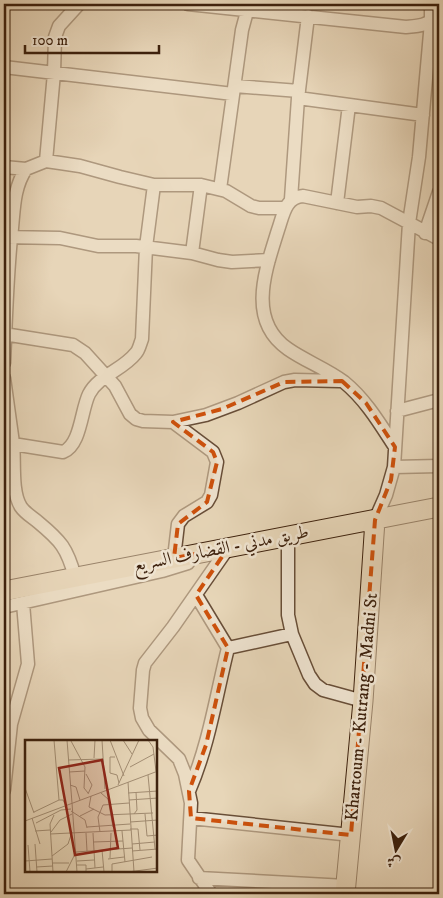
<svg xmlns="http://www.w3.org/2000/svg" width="443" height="898" font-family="'IM FELL DW Pica',Amiri,serif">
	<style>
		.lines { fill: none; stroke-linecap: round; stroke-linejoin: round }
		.minor-casing { stroke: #684e38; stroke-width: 15 }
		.highway-casing { stroke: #3d210d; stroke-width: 21 }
		.minor { stroke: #efe4d1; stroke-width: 12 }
		.highway { stroke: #e7d6b8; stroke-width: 19 }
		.marked { fill: none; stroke: #ce510c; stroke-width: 4; stroke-dasharray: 10 6; stroke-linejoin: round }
		.labels { text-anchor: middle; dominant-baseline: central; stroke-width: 5; stroke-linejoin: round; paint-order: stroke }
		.street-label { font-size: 18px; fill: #3d210d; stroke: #efe4d1 }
		.inset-road { fill: none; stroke: #a38e74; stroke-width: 1 }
		.view { fill: #8f2418; fill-opacity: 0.15; stroke: #8f2418; stroke-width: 2.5 }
		.inset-edge { fill: none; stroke: #3d210d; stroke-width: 2.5 }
	</style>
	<rect width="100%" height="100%" fill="#e7d6b8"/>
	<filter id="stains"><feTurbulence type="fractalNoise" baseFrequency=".004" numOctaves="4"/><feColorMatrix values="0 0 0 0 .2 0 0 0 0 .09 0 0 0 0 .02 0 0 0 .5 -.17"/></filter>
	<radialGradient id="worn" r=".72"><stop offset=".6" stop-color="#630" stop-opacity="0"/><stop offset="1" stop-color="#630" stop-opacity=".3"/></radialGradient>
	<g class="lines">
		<g class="minor-casing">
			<path id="minor" d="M 188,4 L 406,27 C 418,26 427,26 436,16
				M 4,67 L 233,94
				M 235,86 L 299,91
				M 298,98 L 423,115
				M 46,161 L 54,73 L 55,37 L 59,26 L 79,4
				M 4,167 L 26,169 L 46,161 L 60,163 L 80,166 L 120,177 L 154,185 L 201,185 L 226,191 L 251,206 L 259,208 L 285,208
				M 220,189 L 242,30 L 249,4
				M 291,199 L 298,98 L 308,16
				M 337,203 L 349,105
				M 425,233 L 439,192
				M 4,237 L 60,238 L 98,246 L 136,246 L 192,253 L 218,260 L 232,262 L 269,260
				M 192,253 L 201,185
				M 4,334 L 73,345 L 85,353 L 115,386 L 130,414 L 136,419 L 143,421 L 173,422 L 206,415 L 238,403 L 284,382 L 295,380 L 340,381
				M 4,363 C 6,318 7,273 12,228 C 14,207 14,187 26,169
				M 4,378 C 7,400 10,421 13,443 C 15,460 11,492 21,507 C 25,513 32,517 38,522 C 61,541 67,548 75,577
				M 397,411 L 439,400
				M 173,422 L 213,452 L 217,462 L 211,495 L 207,502 L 184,516 L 178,524 L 174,558
				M 4,445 L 13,444 L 63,452 C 81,445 81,410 89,394 C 99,375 123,370 136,353 C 139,350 140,344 142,339 L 146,247 L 154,185
				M 395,447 C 380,424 366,400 344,382 C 327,369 305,361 288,349 C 246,320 266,269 278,230 C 283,216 285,197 303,196 L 357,207 L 371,206 L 381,208 L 439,239
				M 394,467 L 439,466
				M 375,520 L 386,495 L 394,467 L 409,223 L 419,157 L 431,22 L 431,4
				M 288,537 L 288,615 L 292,634 L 309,675 L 315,684 L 323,690 L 363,701
				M 4,607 L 162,571 L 188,563
				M 228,648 L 292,634
				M 4,790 L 11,724 L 28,664 L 23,603
				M 189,791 C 209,745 216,696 228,648 L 196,595
				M 191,818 L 351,835
				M 199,878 L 346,886
				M 211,894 L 188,860 L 191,803 L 185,774 L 179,759 L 149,730 L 142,718 L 140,708 L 143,670 L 145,663 L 173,627 L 228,548"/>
		</g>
		<g class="highway-casing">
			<path id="highway" d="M 4,591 L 439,507
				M 345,894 L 363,701 L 375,520"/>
		</g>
		<use href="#minor" class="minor"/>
		<use href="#highway" class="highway"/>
	</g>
	<path d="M0 0H443V898H0ZM 342,381 L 366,403 L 395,447 L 391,480 L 375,520 L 351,835 L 191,818 L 189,791 L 206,745 L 228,648 L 196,595 L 228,548 L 174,558 L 178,524 L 207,502 L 217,462 L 213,452 L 173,422 L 222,409 L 284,382 Z" fill="#e7d6b8" fill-opacity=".55" fill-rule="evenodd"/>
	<path class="marked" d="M 342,381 L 366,403 L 395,447 L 391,480 L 375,520 L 351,835 L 191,818 L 189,791 L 206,745 L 228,648 L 196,595 L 228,548 L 174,558 L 178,524 L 207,502 L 217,462 L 213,452 L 173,422 L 222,409 L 284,382 Z"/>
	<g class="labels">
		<g class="street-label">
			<text transform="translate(221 549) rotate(-11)">طريق مدني - القضارف السريع</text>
			<text transform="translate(362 707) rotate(-85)">Khartoum - Kutrang - Madni St</text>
		</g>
	</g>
	<g transform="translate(25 740)">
		<rect width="132" height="132" fill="#e7d6b8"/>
		<path class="inset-road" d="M 29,0 L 34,60M 42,0 L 47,63M 77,0 L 80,49M 85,0 L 99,36M 98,0 L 107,14M 123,0 L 128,7 L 131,31M 46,1 L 60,27 L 59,48 L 63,53M 90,17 L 85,17 L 85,33 L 92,35 L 94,43M 69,18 L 70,0M 43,20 L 78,19M 105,27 L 129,14M 44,32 L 60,31M 61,34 L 67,45 L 63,54M 123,35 L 130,109M 103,42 L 109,132M 45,45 L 51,47 L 55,60M 93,45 L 114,0M 0,48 L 9,73M 76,53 L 83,59 L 88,87M 103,53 L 133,51M 66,56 L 64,67 L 80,75 L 128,73M 104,60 L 133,58M 47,63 L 52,132M 46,71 L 60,80 L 62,88M 9,72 L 34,60 L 38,60 L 41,66M 109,74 L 112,70 L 111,52M 120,74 L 122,96 L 133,95M 55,76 L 69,69M 7,78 L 15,104M 0,81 L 133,31M 105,82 L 133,80M 11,83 L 36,70 L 46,69M 62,87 L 105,84M 105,89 L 113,89 L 115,110M 10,91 L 25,90M 97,91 L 100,122M 26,92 L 35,80 L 47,74M 75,92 L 73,77 L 78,65 L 104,63M 61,93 L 62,111M 68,93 L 70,128M 25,94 L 106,90M 68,102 L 98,101M 10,104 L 12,132M 107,104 L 130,102M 3,105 L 5,132M 77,110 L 79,132M 107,111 L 133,109M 27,116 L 43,104 L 47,92M 85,118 L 86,93M 83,119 L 99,117M 0,121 L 27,119M 52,121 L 69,120M 27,123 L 44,123M 52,125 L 61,125 L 61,132M 11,127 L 28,126M 61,129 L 78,127M 28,132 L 25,84 L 29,75M 41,132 L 51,112 L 107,108M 87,132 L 87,124 L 127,117M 103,132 L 133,128"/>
		<path class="view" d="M 77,20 L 93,108 L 50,115 L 34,28 Z"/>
		<rect width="132" height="132" class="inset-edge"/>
	</g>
	<rect width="443" height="898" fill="none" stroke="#e7d6b8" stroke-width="20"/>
	<rect x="5" y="5" width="433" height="888" fill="none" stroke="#3d210d" stroke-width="2.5"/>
	<rect x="10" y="10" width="423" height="878" fill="none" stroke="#3d210d"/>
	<g transform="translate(396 850) rotate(190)" stroke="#efe4d1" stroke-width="4" paint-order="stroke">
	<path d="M0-4L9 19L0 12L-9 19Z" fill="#3d210d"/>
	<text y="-8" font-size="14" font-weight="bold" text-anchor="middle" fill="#3d210d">ش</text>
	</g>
	<path d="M25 45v8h134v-8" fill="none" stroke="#3d210d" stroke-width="2.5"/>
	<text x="32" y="45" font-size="15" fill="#3d210d" stroke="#efe4d1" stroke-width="4" paint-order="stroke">100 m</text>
	<rect width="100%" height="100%" filter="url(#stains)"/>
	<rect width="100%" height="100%" fill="url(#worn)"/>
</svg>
